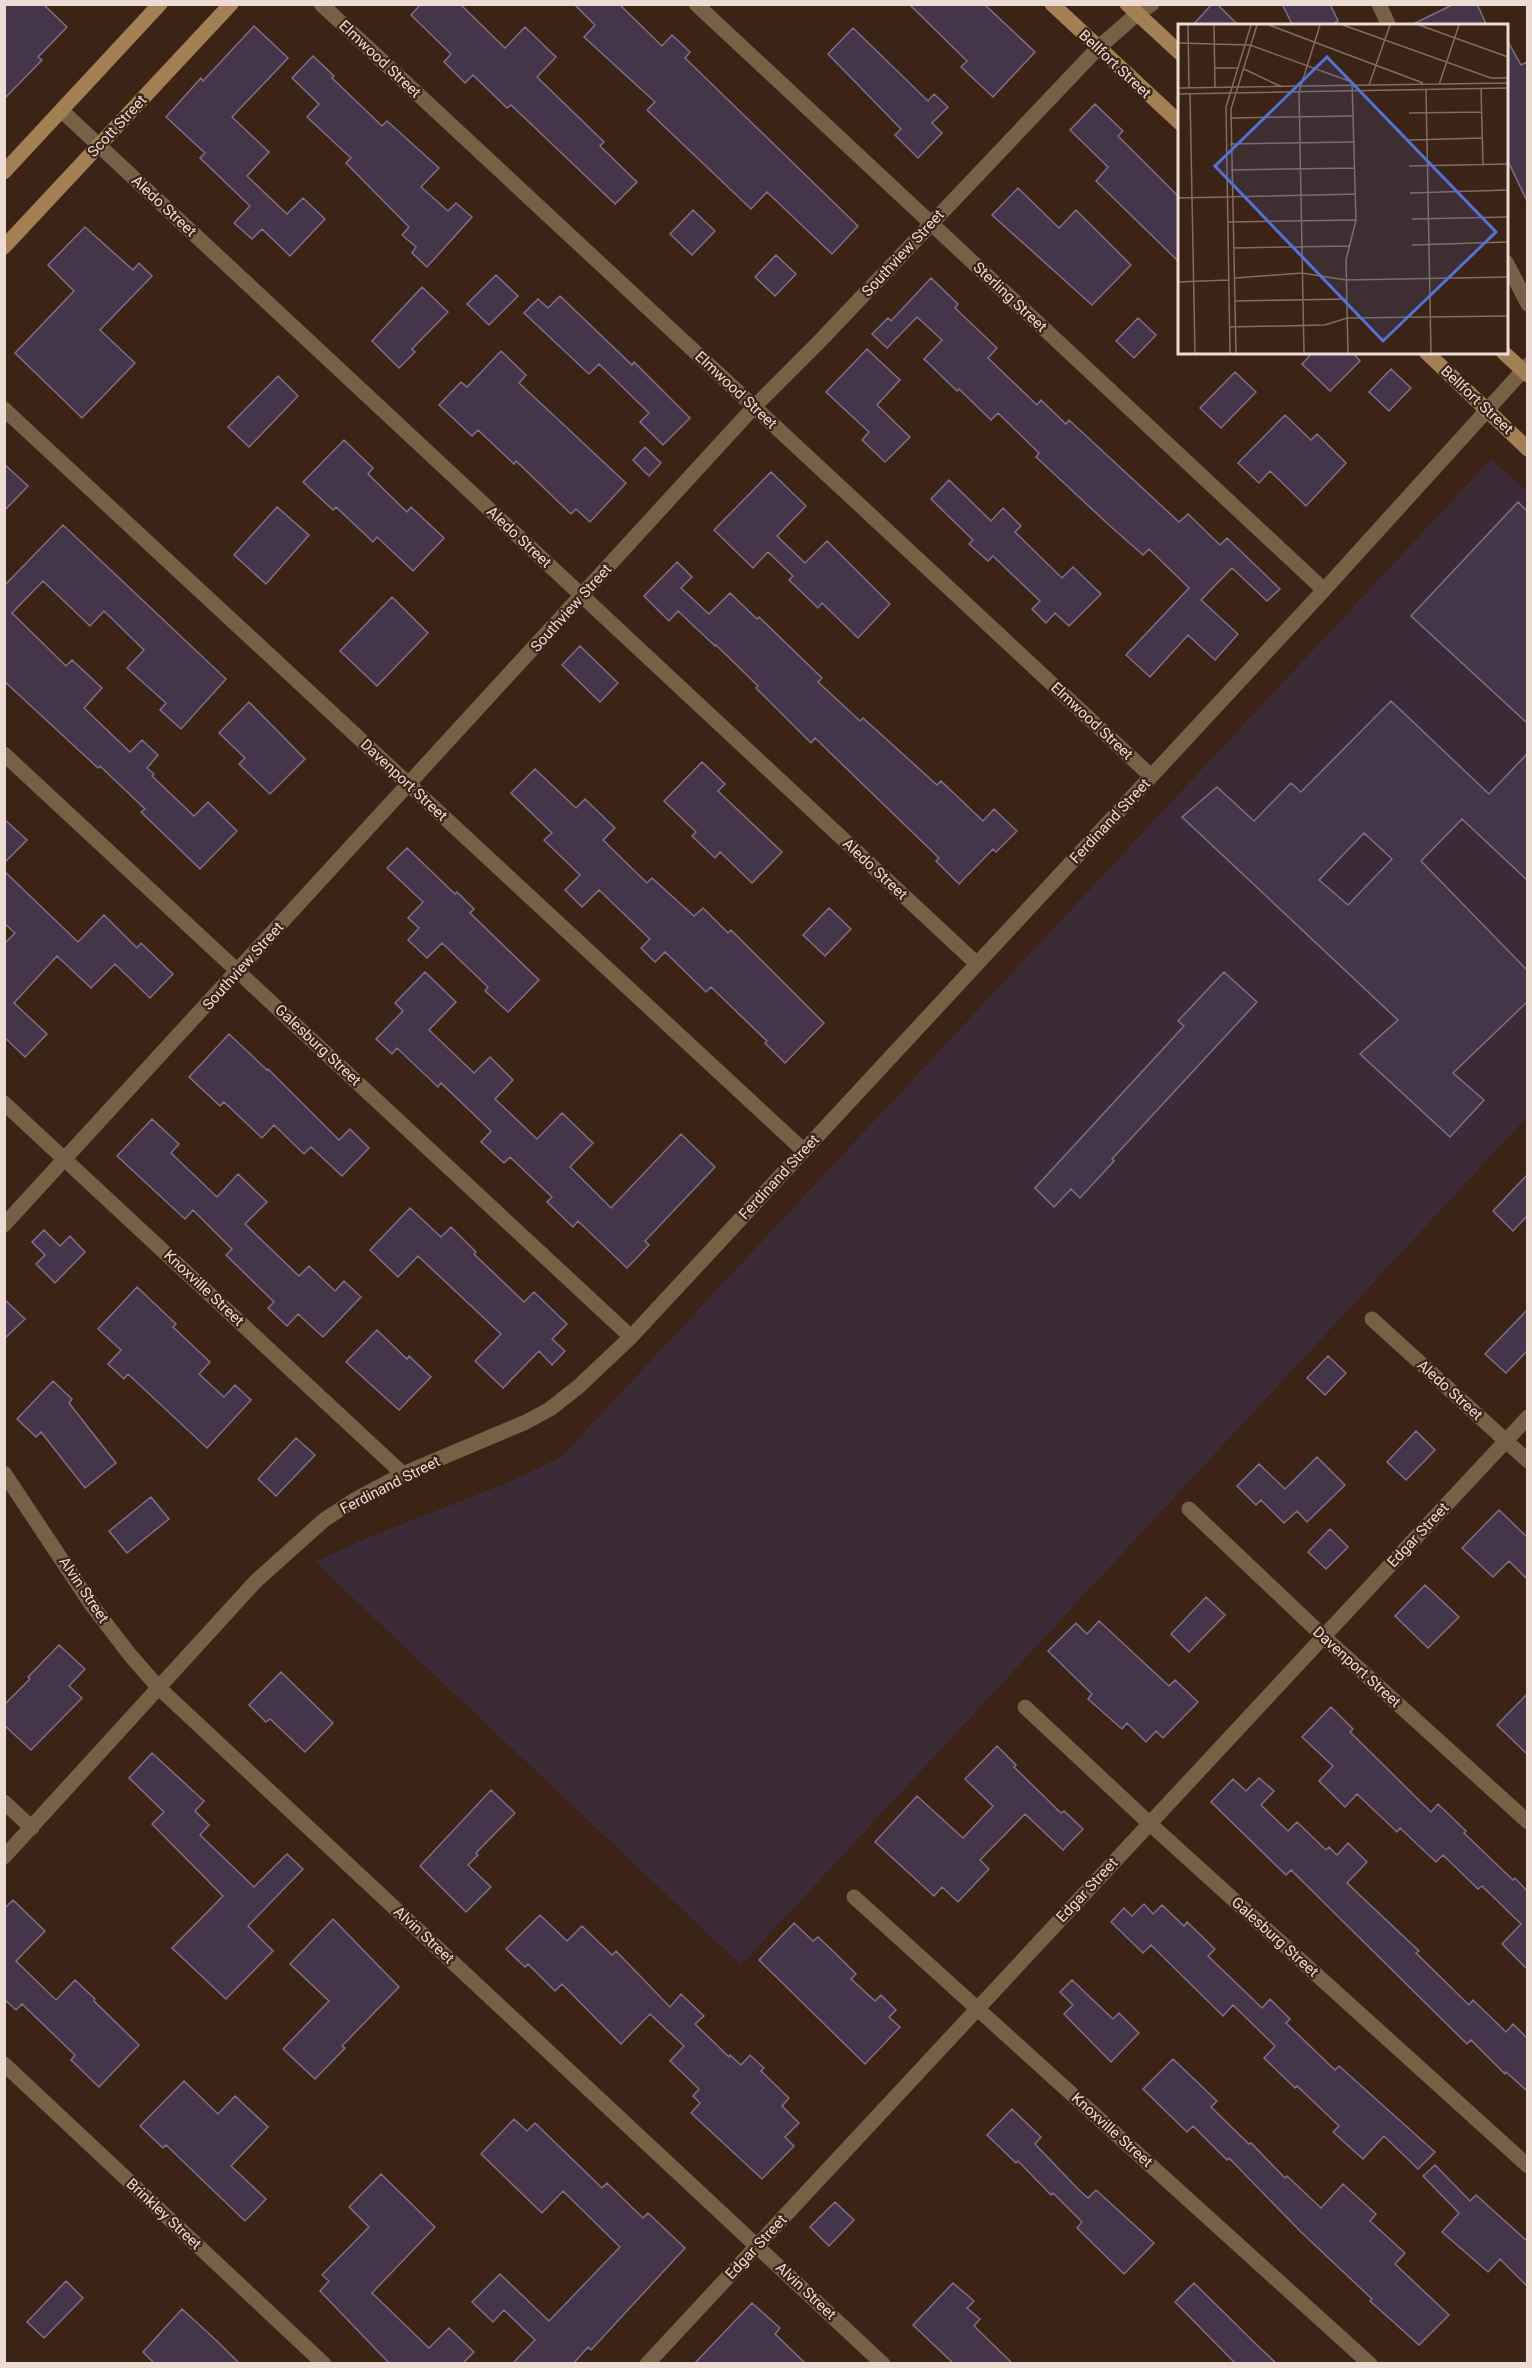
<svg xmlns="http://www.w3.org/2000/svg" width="1532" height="2368" font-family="Roboto,sans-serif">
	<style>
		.education { fill: #3b2b37 }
		.building { fill: #45354b; stroke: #806e87; stroke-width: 1.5; fill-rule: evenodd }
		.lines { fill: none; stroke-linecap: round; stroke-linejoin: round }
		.minor { stroke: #776146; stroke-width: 15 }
		.secondary { stroke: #a38054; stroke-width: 15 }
		.labels { text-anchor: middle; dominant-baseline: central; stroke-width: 4.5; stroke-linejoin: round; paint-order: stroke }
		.street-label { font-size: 15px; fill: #eddcd4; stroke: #3b2315 }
		.inset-road { fill: none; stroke: #826d61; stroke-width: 1.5 }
		.view { fill: #5172d7; fill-opacity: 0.15; stroke: #5172d7; stroke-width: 3 }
		.inset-edge { fill: none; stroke: #eddcd4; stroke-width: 3 }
	</style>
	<rect width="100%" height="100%" fill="#3b2315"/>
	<path class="education" d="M 1491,459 L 1527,492 L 1527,1117 L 741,1965 L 315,1562 L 364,1539 L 509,1482 L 561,1457 Z"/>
	<path class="building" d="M 4,4 L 43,4 L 67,27 L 38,57 L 42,60 L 4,99 Z
		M 421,4 L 460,4 L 505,48 L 525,27 L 556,57 L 537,77 L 604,142 L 600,146 L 637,182 L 615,204 L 511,105 L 507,108 L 473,75 L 465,83 L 444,62 L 451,54 L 411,15 Z
		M 574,4 L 619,4 L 662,46 L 672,35 L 690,52 L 685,58 L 858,226 L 832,254 L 767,192 L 751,209 L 647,110 L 655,102 L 584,37 L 595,25 Z
		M 909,4 L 984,4 L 1035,52 L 993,97 L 961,67 L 967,61 Z
		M 1212,4 L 1217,4 L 1239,26 L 1192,26 Z
		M 1282,4 L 1330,4 L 1338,21 L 1329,26 L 1293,26 Z
		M 1454,4 L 1477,4 L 1487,26 L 1409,26 Z
		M 254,26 L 288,58 L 232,117 L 269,152 L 247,176 L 287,214 L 303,198 L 325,219 L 290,256 L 262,229 L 252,239 L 234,223 L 250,206 L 200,158 L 205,153 L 166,117 L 201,78 L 203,81 Z
		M 853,28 L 928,101 L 934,94 L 948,107 L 932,123 L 942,133 L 918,158 L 895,135 L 901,129 L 828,54 Z
		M 1506,38 L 1521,65 L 1527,62 L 1527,201 L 1506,157 Z
		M 313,56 L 334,76 L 332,78 L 382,126 L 387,121 L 439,168 L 421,187 L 448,211 L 456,203 L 472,217 L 427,267 L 412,253 L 416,247 L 402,235 L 409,227 L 346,163 L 351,158 L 307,117 L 319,104 L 292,78 Z
		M 1095,104 L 1123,131 L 1118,136 L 1179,197 L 1179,262 L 1096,181 L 1108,167 L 1070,130 Z
		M 1018,188 L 1059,228 L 1076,210 L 1131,265 L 1092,305 L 992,215 Z
		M 693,210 L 715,231 L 692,255 L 670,234 Z
		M 85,227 L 133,270 L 139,263 L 152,276 L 100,330 L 135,363 L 82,418 L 15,353 L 74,291 L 48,265 Z
		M 776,255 L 796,274 L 775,296 L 755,277 Z
		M 496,275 L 518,296 L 489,325 L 467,304 Z
		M 931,278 L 958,304 L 955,308 L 997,348 L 988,358 L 1037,405 L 1041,400 L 1066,424 L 1069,420 L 1179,522 L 1188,514 L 1220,545 L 1227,538 L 1280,589 L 1267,601 L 1232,568 L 1201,600 L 1238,634 L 1215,660 L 1188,635 L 1150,677 L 1126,655 L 1189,588 L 1149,549 L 1143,555 L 1109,525 L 1036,457 L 1039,453 L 998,413 L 991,420 L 959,389 L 957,391 L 924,359 L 942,340 L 917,317 L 887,348 L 872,334 L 888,318 L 891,321 Z
		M 422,287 L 448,312 L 412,349 L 415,352 L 399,368 L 372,341 Z
		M 560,296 L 632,365 L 634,362 L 690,418 L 663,445 L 640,422 L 649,413 L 599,364 L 589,374 L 524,313 L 538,299 L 548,308 Z
		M 1138,318 L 1156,335 L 1134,358 L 1116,341 Z
		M 867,349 L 900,380 L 877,405 L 910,437 L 885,462 L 862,440 L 869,432 L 826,392 Z
		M 501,351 L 526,375 L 519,383 L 626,483 L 590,522 L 576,509 L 571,514 L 516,461 L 514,464 L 478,430 L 472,436 L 439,405 L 461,382 L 467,387 Z
		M 1313,352 L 1352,352 L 1360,361 L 1330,391 L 1302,364 Z
		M 1391,369 L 1411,388 L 1389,411 L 1369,392 Z
		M 1235,372 L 1256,392 L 1221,428 L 1200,408 Z
		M 278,376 L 298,396 L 249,447 L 228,427 Z
		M 1285,415 L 1311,440 L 1317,434 L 1346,463 L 1306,506 L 1270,471 L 1259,483 L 1238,463 Z
		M 344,440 L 373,468 L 368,474 L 407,512 L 411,507 L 444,538 L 413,571 L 377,537 L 373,542 L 336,507 L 333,510 L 303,482 Z
		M 645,447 L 661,463 L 649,476 L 633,460 Z
		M 4,464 L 28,486 L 4,511 Z
		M 771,472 L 806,506 L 777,536 L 805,563 L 827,541 L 890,604 L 858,638 L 822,603 L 818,608 L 789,580 L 793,576 L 768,552 L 753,568 L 714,530 Z
		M 949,480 L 991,521 L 1003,508 L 1021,526 L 1015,532 L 1062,578 L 1073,567 L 1101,594 L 1069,626 L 1055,613 L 1046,623 L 1032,609 L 1040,601 L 993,556 L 988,561 L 969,544 L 973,540 L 931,499 Z
		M 1518,502 L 1527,511 L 1527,723 L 1411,616 Z
		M 277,507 L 309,535 L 266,584 L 234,555 Z
		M 63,525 L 226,679 L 181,729 L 160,710 L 166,703 L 127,668 L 144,650 L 104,611 L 90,626 L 43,581 L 12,613 L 66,666 L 72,660 L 102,688 L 84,708 L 130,752 L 142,740 L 158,755 L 147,768 L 154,774 L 152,776 L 194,816 L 208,802 L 237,831 L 200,869 L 141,812 L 145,809 L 100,766 L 98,768 L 4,681 L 4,586 Z
		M 677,562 L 692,577 L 681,588 L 709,614 L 730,593 L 757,619 L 759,617 L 822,678 L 818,682 L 860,721 L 863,718 L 937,785 L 941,781 L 983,821 L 994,809 L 1017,831 L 996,852 L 993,849 L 959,884 L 936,861 L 939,858 L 815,738 L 811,743 L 756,688 L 758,686 L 716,645 L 715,646 L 678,611 L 669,621 L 644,596 Z
		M 392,597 L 428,633 L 377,686 L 340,651 Z
		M 580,646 L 618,683 L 600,702 L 562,665 Z
		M 1391,701 L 1489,794 L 1527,754 L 1527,880 L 1462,819 L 1421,861 L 1527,970 L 1527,1002 L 1453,1073 L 1484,1100 L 1450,1137 L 1360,1054 L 1398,1020 L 1182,817 L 1217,787 L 1254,821 L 1291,783 L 1301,792 ZM 1364,833 L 1392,859 L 1348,905 L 1319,880 Z
		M 249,702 L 305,759 L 270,794 L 239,764 L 245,758 L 219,733 Z
		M 702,762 L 725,784 L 718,791 L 782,852 L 752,883 L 720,852 L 715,858 L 692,836 L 696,832 L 664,801 Z
		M 535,769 L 576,808 L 585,799 L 615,828 L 603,840 L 647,883 L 652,878 L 694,916 L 703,908 L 728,933 L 731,930 L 824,1023 L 785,1063 L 765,1043 L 767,1041 L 711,987 L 706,992 L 665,952 L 655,962 L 641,948 L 650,939 L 599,890 L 582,907 L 565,890 L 580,875 L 544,840 L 552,833 L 511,793 Z
		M 4,819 L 27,840 L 4,863 Z
		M 407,848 L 455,894 L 457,892 L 474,909 L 470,913 L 539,980 L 508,1012 L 485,991 L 488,987 L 442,943 L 427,958 L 408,940 L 419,928 L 408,918 L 423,902 L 387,868 Z
		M 4,871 L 78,942 L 104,915 L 137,948 L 141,943 L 173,974 L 150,998 L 115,964 L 91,988 L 57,956 L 14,1003 L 47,1034 L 25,1057 L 4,1037 L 4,944 L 15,933 L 4,923 Z
		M 829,908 L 851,929 L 825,956 L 803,935 Z
		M 425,972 L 456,1002 L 429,1030 L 474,1073 L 490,1057 L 513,1080 L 495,1099 L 537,1139 L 562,1113 L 593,1143 L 570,1167 L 611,1208 L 681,1134 L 715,1167 L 645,1241 L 649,1245 L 627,1268 L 578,1221 L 573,1227 L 547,1202 L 552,1197 L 510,1157 L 504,1163 L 481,1142 L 491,1131 L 441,1083 L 438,1087 L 397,1048 L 392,1054 L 376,1039 L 403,1011 L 395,1003 Z
		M 1224,972 L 1257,1002 L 1112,1159 L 1114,1161 L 1080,1198 L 1071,1189 L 1054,1207 L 1035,1188 L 1184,1026 L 1178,1021 Z
		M 229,1034 L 267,1070 L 268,1069 L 339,1140 L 350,1129 L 369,1148 L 342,1176 L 311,1147 L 304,1154 L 274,1125 L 262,1138 L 224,1102 L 220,1106 L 189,1077 Z
		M 152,1119 L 179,1144 L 171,1153 L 217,1197 L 238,1174 L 267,1202 L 245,1224 L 299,1276 L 309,1266 L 335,1291 L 344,1281 L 361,1297 L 323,1337 L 298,1314 L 287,1326 L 268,1308 L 274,1302 L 226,1255 L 232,1249 L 193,1210 L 185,1219 L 117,1156 Z
		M 1527,1175 L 1527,1216 L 1513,1231 L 1493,1211 Z
		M 410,1208 L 441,1237 L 451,1227 L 476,1252 L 474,1254 L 524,1302 L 534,1292 L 567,1324 L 552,1339 L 565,1351 L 552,1365 L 539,1351 L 503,1388 L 475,1361 L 501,1334 L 418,1256 L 398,1277 L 370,1250 Z
		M 44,1230 L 60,1246 L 70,1236 L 85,1252 L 55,1283 L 36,1264 L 45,1255 L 32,1242 Z
		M 137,1287 L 176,1324 L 173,1327 L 210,1362 L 199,1374 L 224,1397 L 235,1385 L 251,1400 L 207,1448 L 128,1374 L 124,1379 L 108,1364 L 121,1350 L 98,1329 Z
		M 4,1299 L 25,1319 L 4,1339 Z
		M 1527,1310 L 1527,1351 L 1506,1373 L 1485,1354 Z
		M 377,1330 L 407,1359 L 409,1356 L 431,1377 L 399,1410 L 346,1362 Z
		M 1328,1356 L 1346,1373 L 1325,1395 L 1307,1378 Z
		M 53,1381 L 72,1399 L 69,1403 L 116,1463 L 85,1488 L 41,1432 L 36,1437 L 17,1419 Z
		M 1416,1431 L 1435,1450 L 1406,1480 L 1387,1462 Z
		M 296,1438 L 315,1455 L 276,1496 L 258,1479 Z
		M 1317,1457 L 1345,1485 L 1307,1522 L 1297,1511 L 1284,1523 L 1261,1500 L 1256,1505 L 1237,1486 L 1259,1464 L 1285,1489 Z
		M 151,1497 L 169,1519 L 127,1553 L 109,1531 Z
		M 1499,1510 L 1527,1537 L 1527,1579 L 1509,1561 L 1493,1577 L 1462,1548 Z
		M 1330,1529 L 1348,1547 L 1326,1569 L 1308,1552 Z
		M 1425,1585 L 1459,1617 L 1428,1648 L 1395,1616 Z
		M 1206,1597 L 1225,1615 L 1189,1652 L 1171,1634 Z
		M 1099,1621 L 1169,1686 L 1175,1680 L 1198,1702 L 1163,1738 L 1156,1731 L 1146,1742 L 1127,1723 L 1122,1729 L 1088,1699 L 1092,1694 L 1048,1651 L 1076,1623 L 1087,1634 Z
		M 59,1645 L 85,1669 L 69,1686 L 82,1698 L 31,1750 L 4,1725 L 4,1705 L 30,1679 L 28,1677 Z
		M 281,1672 L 333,1723 L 305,1752 L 270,1719 L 266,1722 L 249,1705 Z
		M 1527,1694 L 1527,1754 L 1497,1725 Z
		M 1331,1707 L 1353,1729 L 1350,1732 L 1431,1812 L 1438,1804 L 1466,1831 L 1464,1833 L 1513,1880 L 1515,1878 L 1527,1891 L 1527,1969 L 1502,1944 L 1521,1924 L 1482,1886 L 1478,1889 L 1443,1855 L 1436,1862 L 1400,1828 L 1397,1832 L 1357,1794 L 1345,1807 L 1319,1781 L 1333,1766 L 1302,1737 Z
		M 997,1746 L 1016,1765 L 1014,1767 L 1061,1813 L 1064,1811 L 1083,1829 L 1063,1850 L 1025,1814 L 980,1860 L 989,1869 L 958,1902 L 942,1887 L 934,1896 L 875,1842 L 917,1796 L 963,1838 L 993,1806 L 965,1779 Z
		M 152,1753 L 204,1801 L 195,1811 L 209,1825 L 200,1835 L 254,1887 L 287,1854 L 303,1869 L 248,1926 L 273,1951 L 226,1999 L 172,1948 L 223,1896 L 152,1824 L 164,1812 L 129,1778 Z
		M 1259,1778 L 1274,1791 L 1261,1805 L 1288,1831 L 1297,1822 L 1326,1850 L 1329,1847 L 1337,1855 L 1348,1843 L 1367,1862 L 1347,1883 L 1419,1951 L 1416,1953 L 1469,2005 L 1473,2000 L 1506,2032 L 1513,2024 L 1527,2038 L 1527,2091 L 1506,2072 L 1505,2074 L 1471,2040 L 1467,2044 L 1291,1870 L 1286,1875 L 1211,1802 L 1233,1779 L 1246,1791 Z
		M 491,1790 L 515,1813 L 476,1853 L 478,1855 L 468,1865 L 491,1887 L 466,1912 L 420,1866 Z
		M 13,1900 L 45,1931 L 16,1961 L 56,2000 L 75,1980 L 95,1999 L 94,2001 L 139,2045 L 99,2087 L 71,2060 L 75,2055 L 22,2004 L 16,2010 L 4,1999 L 4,1909 Z
		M 1144,1904 L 1153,1914 L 1162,1905 L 1184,1926 L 1187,1922 L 1215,1949 L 1208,1956 L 1262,2008 L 1270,1999 L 1290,2019 L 1286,2023 L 1335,2070 L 1339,2066 L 1435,2152 L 1418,2169 L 1384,2136 L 1363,2159 L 1333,2132 L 1339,2126 L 1297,2086 L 1295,2088 L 1264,2058 L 1275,2046 L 1233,2005 L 1223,2016 L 1151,1945 L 1143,1953 L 1111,1922 L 1124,1908 L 1132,1916 Z
		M 540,1915 L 567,1941 L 582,1926 L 612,1955 L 616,1951 L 670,2007 L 681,1994 L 704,2016 L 695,2024 L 729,2057 L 730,2055 L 741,2065 L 750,2055 L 764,2068 L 761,2071 L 789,2098 L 782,2106 L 799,2123 L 785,2137 L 794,2146 L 762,2179 L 691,2113 L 700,2103 L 693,2096 L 699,2089 L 670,2061 L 684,2046 L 650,2014 L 621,2044 L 562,1984 L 555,1991 L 528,1964 L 525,1967 L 506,1949 Z
		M 333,1919 L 399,1987 L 342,2046 L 345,2048 L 315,2079 L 283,2049 L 329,2001 L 290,1964 Z
		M 794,1923 L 813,1941 L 818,1937 L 835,1953 L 856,1974 L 851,1979 L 875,2001 L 881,1995 L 896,2010 L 889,2017 L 900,2027 L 865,2064 L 759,1960 Z
		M 1072,1980 L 1113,2019 L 1119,2013 L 1139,2033 L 1111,2062 L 1064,2014 L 1073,2005 L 1060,1992 Z
		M 1173,2059 L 1217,2101 L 1211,2107 L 1249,2144 L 1251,2143 L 1285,2178 L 1287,2176 L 1321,2208 L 1343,2184 L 1376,2214 L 1370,2221 L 1405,2253 L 1395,2264 L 1449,2315 L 1419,2345 L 1370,2301 L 1372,2299 L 1300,2231 L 1229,2158 L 1227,2160 L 1193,2126 L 1187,2132 L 1143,2089 Z
		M 184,2081 L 218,2114 L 235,2096 L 268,2127 L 231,2166 L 266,2199 L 245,2221 L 166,2145 L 163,2148 L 140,2126 Z
		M 1012,2109 L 1041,2137 L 1035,2144 L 1079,2190 L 1088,2198 L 1096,2190 L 1154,2243 L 1124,2274 L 1077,2228 L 1082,2222 L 1053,2193 L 1051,2195 L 1018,2161 L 1016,2163 L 987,2135 Z
		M 514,2119 L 527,2131 L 535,2123 L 602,2188 L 607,2183 L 643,2218 L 648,2213 L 685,2248 L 591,2350 L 588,2347 L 573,2364 L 512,2364 L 535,2340 L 504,2310 L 493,2322 L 472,2302 L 500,2274 L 549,2321 L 620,2247 L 563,2191 L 542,2213 L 481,2154 Z
		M 1435,2165 L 1470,2201 L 1476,2195 L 1527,2241 L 1527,2286 L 1500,2259 L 1488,2272 L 1442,2232 L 1459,2213 L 1423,2176 Z
		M 381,2174 L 435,2227 L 372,2293 L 429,2348 L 449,2328 L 474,2352 L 462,2364 L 390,2364 L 320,2291 L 329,2281 L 322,2275 L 369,2227 L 349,2207 Z
		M 835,2202 L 854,2220 L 829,2246 L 810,2227 Z
		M 66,2281 L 83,2298 L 44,2338 L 27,2322 Z
		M 953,2283 L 974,2301 L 967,2308 L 980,2319 L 974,2326 L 1013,2364 L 954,2364 L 913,2325 Z
		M 1194,2283 L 1259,2347 L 1277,2364 L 1236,2364 L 1175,2302 Z
		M 752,2303 L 780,2328 L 775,2334 L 806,2364 L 694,2364 Z
		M 182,2309 L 218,2342 L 240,2364 L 155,2364 L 143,2352 Z"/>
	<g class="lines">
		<path class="minor" d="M 321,4 L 1151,776
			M 696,4 L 1324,590
			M 1379,4 L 1389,26
			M 62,111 L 977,964
			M 1506,262 L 1528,304
			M 4,409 L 803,1150
			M 4,754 L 631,1337
			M 4,1103 L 403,1474
			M 4,1225 L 754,407 L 819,342 L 1098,48 L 1137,14 L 1152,4
			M 1372,1319 L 1528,1461
			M 4,1473 L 91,1604 L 130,1655 L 158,1687 L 883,2364
			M 1189,1509 L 1323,1636 L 1528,1822
			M 1025,1707 L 1149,1823 L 1528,2166
			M 4,1802 L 32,1828
			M 4,1857 L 256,1581 L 324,1520 L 356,1499 L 403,1474 L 526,1422 L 550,1409 L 578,1387 L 631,1337 L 1324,590 L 1528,365
			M 854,1897 L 1370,2364
			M 4,2064 L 324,2364
			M 647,2364 L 1528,1417"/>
		<path class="secondary" d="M 1052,4 L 1180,123
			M 1127,4 L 1180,53
			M 4,172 L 160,4
			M 4,247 L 231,4
			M 1426,352 L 1528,449
			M 1503,352 L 1528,375"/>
	</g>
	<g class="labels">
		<g class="street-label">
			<text transform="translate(380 59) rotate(43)">Elmwood Street</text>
			<text transform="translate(1115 64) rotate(43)">Bellfort Street</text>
			<text transform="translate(117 126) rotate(-47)">Scott Street</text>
			<text transform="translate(164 206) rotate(43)">Aledo Street</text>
			<text transform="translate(903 253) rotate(-47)">Southview Street</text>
			<text transform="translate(1010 297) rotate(43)">Sterling Street</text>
			<text transform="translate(736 390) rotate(43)">Elmwood Street</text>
			<text transform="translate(1477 400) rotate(43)">Bellfort Street</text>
			<text transform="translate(519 537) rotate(43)">Aledo Street</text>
			<text transform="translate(571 608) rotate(-48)">Southview Street</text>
			<text transform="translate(1092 721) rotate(43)">Elmwood Street</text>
			<text transform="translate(404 780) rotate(43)">Davenport Street</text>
			<text transform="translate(1110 821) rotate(-47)">Ferdinand Street</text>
			<text transform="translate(875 869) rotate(43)">Aledo Street</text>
			<text transform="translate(243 966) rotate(-48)">Southview Street</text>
			<text transform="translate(318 1045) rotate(43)">Galesburg Street</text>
			<text transform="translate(779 1177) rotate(-47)">Ferdinand Street</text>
			<text transform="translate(204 1288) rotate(43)">Knoxville Street</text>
			<text transform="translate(1450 1390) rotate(42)">Aledo Street</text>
			<text transform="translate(390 1485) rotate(-27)">Ferdinand Street</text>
			<text transform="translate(1418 1535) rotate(-47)">Edgar Street</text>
			<text transform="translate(84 1590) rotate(56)">Alvin Street</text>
			<text transform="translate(1357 1667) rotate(42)">Davenport Street</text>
			<text transform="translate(1087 1890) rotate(-47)">Edgar Street</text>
			<text transform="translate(424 1935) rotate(43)">Alvin Street</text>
			<text transform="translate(1275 1937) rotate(42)">Galesburg Street</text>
			<text transform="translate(1112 2130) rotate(42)">Knoxville Street</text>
			<text transform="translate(164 2214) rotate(43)">Brinkley Street</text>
			<text transform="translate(756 2247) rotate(-47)">Edgar Street</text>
			<text transform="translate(806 2291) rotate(43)">Alvin Street</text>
		</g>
	</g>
	<g transform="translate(1178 24)">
		<rect width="330" height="330" fill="#3b2315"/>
		<path class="inset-road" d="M 10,1 L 11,64M 36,1 L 37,64M 91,1 L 245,59M 165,1 L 313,54 L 330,54M 241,1 L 330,33M 0,19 L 72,21 L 174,58 L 178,196 L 168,236 L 170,329M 37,44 L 59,44M 66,45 L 104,63M 191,61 L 212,1M 261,61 L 281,1M 0,64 L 330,59M 303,64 L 305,141M 248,65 L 253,329M 0,70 L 330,64M 12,70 L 17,329M 231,89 L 304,88M 52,94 L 176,92M 231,116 L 304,114M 52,120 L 177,118M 231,142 L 330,140M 53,146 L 177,144M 232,169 L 330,166M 0,174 L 178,170M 234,195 L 330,193M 50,198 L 178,196M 234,221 L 330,218M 56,224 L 171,222M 57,254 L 124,249 L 168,256 L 330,253M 0,258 L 51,256M 57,277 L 169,275M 52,303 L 147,301 L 169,294 L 330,292M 52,329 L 48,83 L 73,1M 58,329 L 53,85 L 79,1M 126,329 L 121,68 L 142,1"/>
		<path class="view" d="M 149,33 L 318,208 L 205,317 L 37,142 Z"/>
		<rect width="330" height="330" class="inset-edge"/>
	</g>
	<rect width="1532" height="2368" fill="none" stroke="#eddcd4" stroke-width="12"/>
</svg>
